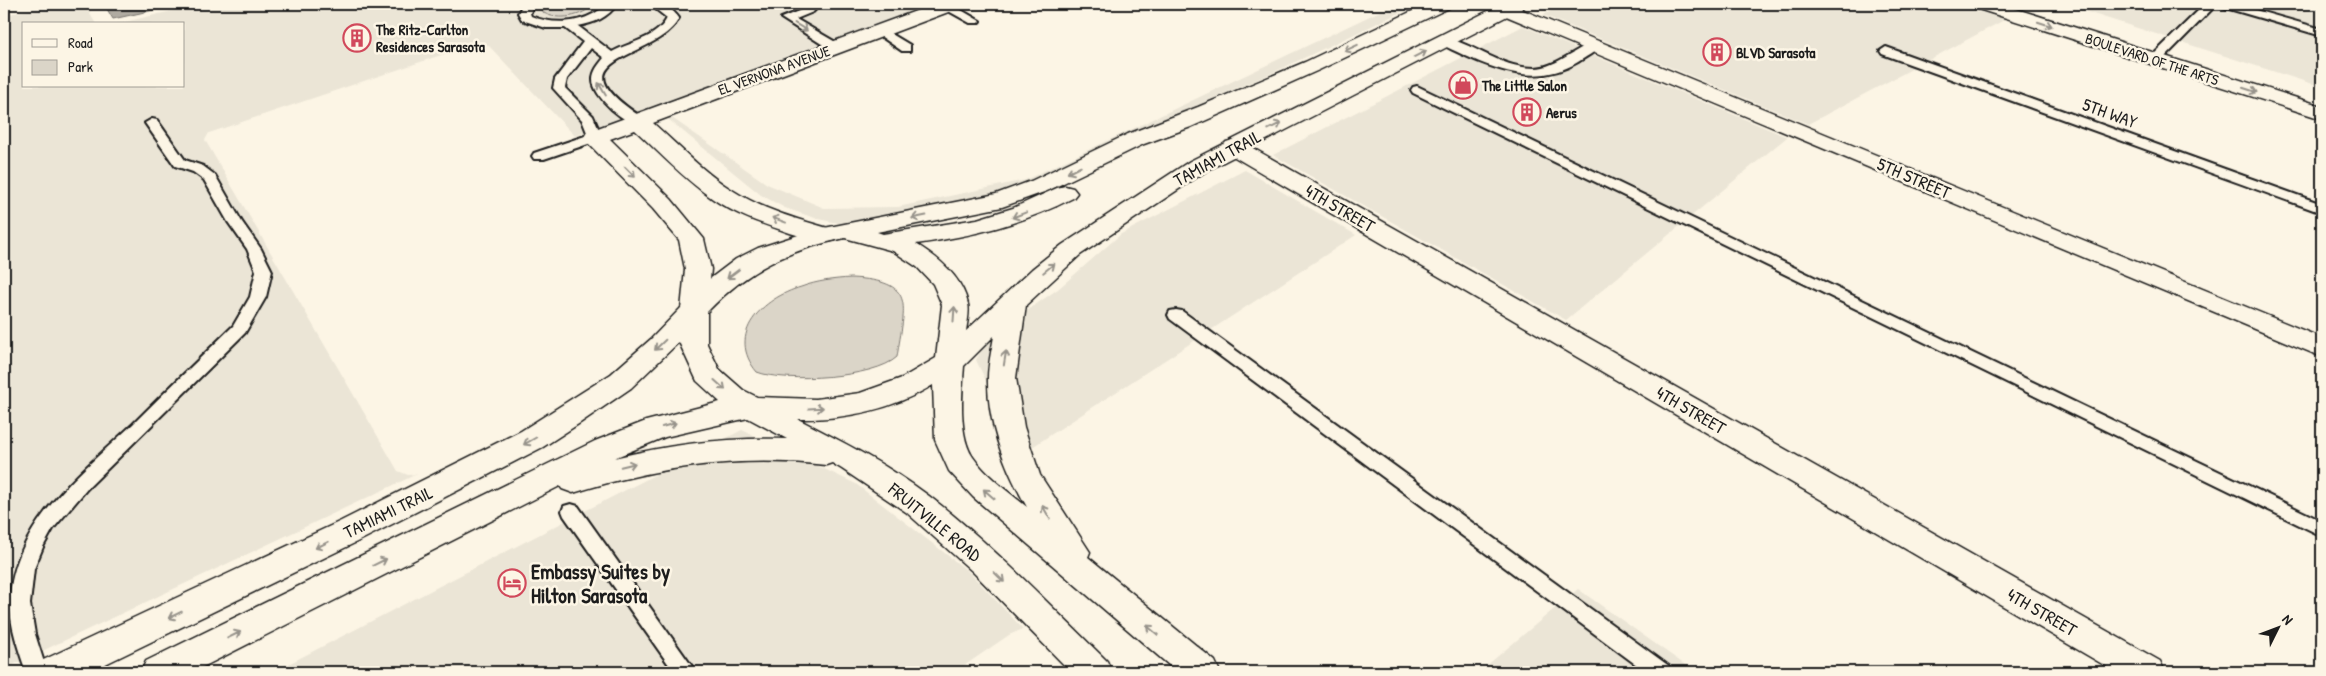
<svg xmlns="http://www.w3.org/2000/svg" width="2326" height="676" font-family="'Patrick Hand',sans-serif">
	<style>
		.built { fill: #ebe5d6 }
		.green { fill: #dbd5c8; stroke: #7c7872 }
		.water { fill: #b0aba1; stroke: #75726c }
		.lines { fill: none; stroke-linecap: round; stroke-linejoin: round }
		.service-casing { stroke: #1c1c1c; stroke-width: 4 }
		.minor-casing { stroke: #1c1c1c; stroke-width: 3 }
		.tertiary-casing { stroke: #1c1c1c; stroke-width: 3 }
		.primary-casing { stroke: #1c1c1c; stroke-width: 3 }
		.service { fill: #fcf5e5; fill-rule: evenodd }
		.minor { fill: #fcf5e5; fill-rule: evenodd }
		.tertiary { fill: #fcf5e5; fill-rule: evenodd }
		.primary { fill: #fcf5e5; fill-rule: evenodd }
		.oneway { stroke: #97938b }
		.labels { text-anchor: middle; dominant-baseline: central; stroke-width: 5; stroke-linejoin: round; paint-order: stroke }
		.far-poi-label { font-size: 15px; font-weight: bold; fill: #1c1c1c; stroke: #fcf5e5; text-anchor: start }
		.far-street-label { font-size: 15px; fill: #1c1c1c; stroke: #fcf5e5 }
		.street-label { font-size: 18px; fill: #1c1c1c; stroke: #fcf5e5 }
		.near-poi-label { font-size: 21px; font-weight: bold; fill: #1c1c1c; stroke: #fcf5e5; text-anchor: start }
	</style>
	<rect width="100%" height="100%" fill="#fcf5e5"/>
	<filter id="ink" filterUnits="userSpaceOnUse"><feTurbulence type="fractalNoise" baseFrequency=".02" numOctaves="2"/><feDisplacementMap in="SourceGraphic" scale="10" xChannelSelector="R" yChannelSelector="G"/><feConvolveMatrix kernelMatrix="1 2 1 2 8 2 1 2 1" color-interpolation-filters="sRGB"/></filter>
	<g filter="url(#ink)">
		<path class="built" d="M 55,4 L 84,4 L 96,24 L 24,24 L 24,86 L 184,86 L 184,24 L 116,24 L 202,4 L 930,4 L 575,136 L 489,46 L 483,44 L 468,46 L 209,133 L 205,140 L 398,471 L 408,475 L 417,474 L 4,669 L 4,8 L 6,14 L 10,14 Z
			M 1395,4 L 1418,4 L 1270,74 L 1188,109 L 1115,146 L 996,203 L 858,227 L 818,219 L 785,208 L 761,195 L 668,119 L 672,118 L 767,184 L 824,208 L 898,207 L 1025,180 Z
			M 1564,4 L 1960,4 L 2006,19 L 1808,124 L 1543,15 Z
			M 2062,4 L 2322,4 L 2322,87 L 2175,40 Z
			M 1523,26 L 1787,137 L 1566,320 L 1273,155 Z
			M 1245,170 L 1356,235 L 1026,451 L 999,408 L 976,360 L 989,337 L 1058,289 L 1121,234 Z
			M 742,430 L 856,484 L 969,572 L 1023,629 L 1009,635 L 955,672 L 273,672 Z
			M 1578,589 L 1695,672 L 1479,672 Z"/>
		<path class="green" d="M 546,4 L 593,4 C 584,17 557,21 544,13 L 542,10 Z
			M 851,278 C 917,281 905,304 897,357 C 875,378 785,383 757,372 C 725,334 763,298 801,287 C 817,281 834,279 851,278 Z"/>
		<path class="water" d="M 104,4 L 181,4 L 113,19 Z"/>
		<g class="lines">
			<g class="service-casing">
				<path id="service" d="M 523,4 L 534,4 L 530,13 L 531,16 C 550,24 575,24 593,14 C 605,8 603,4 617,4 C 608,18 594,23 578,26 L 612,52 C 630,42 658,38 667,18 L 649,4 C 663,4 670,6 679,18 C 659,61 546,55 643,118 L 645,121 L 643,124 C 627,128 592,96 593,79 C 593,71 599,64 604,58 L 591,48 L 567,79 L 565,88 L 593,116 L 602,137 L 600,140 L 544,159 L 534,159 L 532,156 L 534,153 L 588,135 L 582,120 L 553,88 L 555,79 L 583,42 L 565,28 L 546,28 L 522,20 L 518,13 Z
					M 943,4 L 951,4 L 980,21 L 978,23 L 970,23 L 943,8 Z
					M 2205,4 L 2217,4 L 2159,63 L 2151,63 L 2149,60 L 2151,57 Z
					M 2217,4 L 2234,4 L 2322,29 L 2322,36 L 2219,6 Z
					M 809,7 L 815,10 L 813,12 L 796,19 L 839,44 L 839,50 L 831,50 L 781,18 Z
					M 880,27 L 910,45 L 910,51 L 902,51 L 876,33 L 876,29 Z
					M 1444,37 C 1476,45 1501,68 1535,68 C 1558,68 1585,40 1598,43 L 1600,46 C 1595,53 1585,57 1578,62 C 1531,91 1484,64 1440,44 L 1438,41 Z
					M 1886,47 L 2322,204 L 2322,213 L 1882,54 L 1880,51 Z
					M 1417,86 L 2322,521 L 2322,536 L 1413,93 L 1411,90 L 1413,87 Z
					M 152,119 L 157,120 L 185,160 L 203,166 L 215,175 L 242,222 L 261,249 L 272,271 L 266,297 L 245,333 L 87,489 L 53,529 L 43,547 L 34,569 L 30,604 L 35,634 L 47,672 L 26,672 C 18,648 8,621 10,595 C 17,521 83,471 133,424 C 166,391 200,358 233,326 L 250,297 L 256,271 L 247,249 L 228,222 L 204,180 L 193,172 L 175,166 L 145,123 Z
					M 1176,310 L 1182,311 L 1669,666 L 1672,672 L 1646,672 L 1170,319 L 1168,315 L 1170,311 Z
					M 571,504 L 578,506 L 696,672 L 674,672 L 564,516 L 562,511 L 564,506 Z"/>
			</g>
			<g class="minor-casing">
				<path id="minor" d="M 935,4 L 962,4 L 959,8 L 653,123 C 679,146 703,172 732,190 C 763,210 799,220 835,230 L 838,235 L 835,240 C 820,244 804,237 790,233 C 763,224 736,215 713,199 C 684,179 660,153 635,130 L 610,139 L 671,199 L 704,239 L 711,269 L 707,310 L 703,316 L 694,319 L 685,316 L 681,310 L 685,269 L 679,240 L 653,209 L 587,142 L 584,137 L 587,132 Z
					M 1508,4 L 2322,338 L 2322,357 L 1499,13 L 1496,9 L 1499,5 Z
					M 1234,140 L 1242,142 L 2160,661 L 2165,672 L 2116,672 L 1226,152 L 1223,147 L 1226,142 Z"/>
			</g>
			<g class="tertiary-casing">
				<path id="tertiary" d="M 1972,4 L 2001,4 L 2322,106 L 2322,119 L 1975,8 Z"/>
			</g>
			<g class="primary-casing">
				<path id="primary" d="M 1427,4 L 1452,4 L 1449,8 L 1319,70 L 1191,127 L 1144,144 L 1047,191 L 1002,207 L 877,232 L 883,234 L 977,219 L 1013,208 L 1057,188 L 1065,186 L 1073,188 L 1077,193 L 1073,198 C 1023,224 972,236 916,244 C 939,258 962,277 968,304 C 970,312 967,323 966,331 L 1032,269 L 1062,245 L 1190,161 L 1502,4 L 1525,4 L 1523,8 L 1206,171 L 1080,255 L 1026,305 L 1016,378 L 1024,427 L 1040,475 L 1090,552 L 1088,557 L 1215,661 L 1220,672 L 1177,672 L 973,497 L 949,471 L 935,440 L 933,385 C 894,409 844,420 798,419 C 843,442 888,465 929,496 C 993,545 1049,605 1107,661 L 1112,672 L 1071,672 L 973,572 L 906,512 L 842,469 L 832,463 L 826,465 C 738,455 657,467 573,493 L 562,489 L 560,486 L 193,672 L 141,672 L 146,661 L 595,441 L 646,421 L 720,402 L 697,381 L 679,342 L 631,388 L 580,423 L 543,447 L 363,539 L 89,672 L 36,672 L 41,661 L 341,521 L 521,431 L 611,374 L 651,339 L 707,281 L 736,259 L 758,248 L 814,230 L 996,194 L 1031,181 L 1128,134 L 1198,107 L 1305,62 ZM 845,238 L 893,251 L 917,267 L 933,284 L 942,305 L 936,358 L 902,378 L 860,393 L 816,399 L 757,397 L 743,390 L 719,369 L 707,344 L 707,312 C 748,269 788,250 845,238 ZM 994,336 C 992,349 988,364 988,378 C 987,423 1005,469 1027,507 C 1009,492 987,477 973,457 C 958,436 962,391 964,366 ZM 748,418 L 787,439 C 728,437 671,444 614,458 L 665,437 Z"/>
			</g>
			<use href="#service" class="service"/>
			<use href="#minor" class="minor"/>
			<use href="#tertiary" class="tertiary"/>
			<use href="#primary" class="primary"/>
		</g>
		<defs><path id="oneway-shaft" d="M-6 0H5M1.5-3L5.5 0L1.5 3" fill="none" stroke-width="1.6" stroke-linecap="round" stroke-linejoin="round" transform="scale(1.25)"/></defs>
		<g class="oneway">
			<use href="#oneway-shaft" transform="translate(2045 24) rotate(18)"/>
			<use href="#oneway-shaft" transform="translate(801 27) rotate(31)"/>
			<use href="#oneway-shaft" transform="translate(1351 48) rotate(155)"/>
			<use href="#oneway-shaft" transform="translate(1420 54) rotate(-27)"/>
			<use href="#oneway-shaft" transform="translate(602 89) rotate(-121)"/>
			<use href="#oneway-shaft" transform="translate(2250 90) rotate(18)"/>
			<use href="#oneway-shaft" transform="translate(1275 126) rotate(-27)"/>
			<use href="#oneway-shaft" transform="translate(1074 170) rotate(154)"/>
			<use href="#oneway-shaft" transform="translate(630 172) rotate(45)"/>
			<use href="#oneway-shaft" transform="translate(1019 215) rotate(159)"/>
			<use href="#oneway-shaft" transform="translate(919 217) rotate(169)"/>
			<use href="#oneway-shaft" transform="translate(779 220) rotate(-160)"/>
			<use href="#oneway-shaft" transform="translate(1049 268) rotate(-39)"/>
			<use href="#oneway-shaft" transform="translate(733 274) rotate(143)"/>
			<use href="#oneway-shaft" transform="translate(954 314) rotate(-86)"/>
			<use href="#oneway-shaft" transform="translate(660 345) rotate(136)"/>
			<use href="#oneway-shaft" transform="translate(1005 358) rotate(-81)"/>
			<use href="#oneway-shaft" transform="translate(720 385) rotate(42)"/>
			<use href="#oneway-shaft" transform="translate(816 408) rotate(-3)"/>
			<use href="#oneway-shaft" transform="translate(669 425) rotate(-16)"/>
			<use href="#oneway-shaft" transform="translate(530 441) rotate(150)"/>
			<use href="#oneway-shaft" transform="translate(628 465) rotate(-13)"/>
			<use href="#oneway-shaft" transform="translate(989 494) rotate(-139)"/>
			<use href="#oneway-shaft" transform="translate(1046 512) rotate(-120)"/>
			<use href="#oneway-shaft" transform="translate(322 545) rotate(154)"/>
			<use href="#oneway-shaft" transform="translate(380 562) rotate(-26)"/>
			<use href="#oneway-shaft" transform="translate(999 577) rotate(45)"/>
			<use href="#oneway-shaft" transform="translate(175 615) rotate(154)"/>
			<use href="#oneway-shaft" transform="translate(1152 630) rotate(-140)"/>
			<use href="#oneway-shaft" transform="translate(234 635) rotate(-26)"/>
		</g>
	</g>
	<defs>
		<g id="building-ring" transform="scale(1.4375)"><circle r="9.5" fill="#fcf5e5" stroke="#d1495b" stroke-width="1.5"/><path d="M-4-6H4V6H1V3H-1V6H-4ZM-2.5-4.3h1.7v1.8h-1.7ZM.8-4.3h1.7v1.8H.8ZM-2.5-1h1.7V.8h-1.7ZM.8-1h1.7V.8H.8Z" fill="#d1495b"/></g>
		<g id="shop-ring" transform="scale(1.4375)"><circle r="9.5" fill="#fcf5e5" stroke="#d1495b" stroke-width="1.5"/><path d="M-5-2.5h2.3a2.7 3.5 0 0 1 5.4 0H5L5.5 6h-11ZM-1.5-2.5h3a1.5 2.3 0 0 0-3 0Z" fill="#d1495b"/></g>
		<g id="hotel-ring" transform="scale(1.4375)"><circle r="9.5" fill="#fcf5e5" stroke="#d1495b" stroke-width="1.5"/><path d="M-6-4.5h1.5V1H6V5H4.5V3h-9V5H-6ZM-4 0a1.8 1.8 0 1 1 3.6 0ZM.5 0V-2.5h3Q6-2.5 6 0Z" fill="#d1495b"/></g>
	</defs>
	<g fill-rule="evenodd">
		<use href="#building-ring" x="357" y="38"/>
		<use href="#building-ring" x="1717" y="52"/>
		<use href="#shop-ring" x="1463" y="85"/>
		<use href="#building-ring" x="1527" y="112"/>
		<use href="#hotel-ring" x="512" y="583"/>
	</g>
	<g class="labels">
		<g class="far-poi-label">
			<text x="376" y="29">The Ritz-Carlton<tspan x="376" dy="17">Residences Sarasota</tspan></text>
			<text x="1736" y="52">BLVD Sarasota</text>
			<text x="1482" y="85">The Little Salon</text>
			<text x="1546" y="112">Aerus</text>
		</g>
		<g class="far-street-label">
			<text transform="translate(2152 59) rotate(18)">BOULEVARD OF THE ARTS</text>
			<text transform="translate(774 70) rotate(-20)">EL VERNONA AVENUE</text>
		</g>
		<g class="street-label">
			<text transform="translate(2110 113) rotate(20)">5TH WAY</text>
			<text transform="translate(1217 158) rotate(-29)">TAMIAMI TRAIL</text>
			<text transform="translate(1914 178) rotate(23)">5TH STREET</text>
			<text transform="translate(1340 208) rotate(30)">4TH STREET</text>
			<text transform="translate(1691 410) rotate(30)">4TH STREET</text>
			<text transform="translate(388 512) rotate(-26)">TAMIAMI TRAIL</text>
			<text transform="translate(935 522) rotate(39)">FRUITVILLE ROAD</text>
			<text transform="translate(2042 612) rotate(30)">4TH STREET</text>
		</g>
		<g class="near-poi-label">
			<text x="531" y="571">Embassy Suites by<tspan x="531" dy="24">Hilton Sarasota</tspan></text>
		</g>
	</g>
	<rect width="2326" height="676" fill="none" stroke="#fcf5e5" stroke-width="20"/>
	<rect x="10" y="10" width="2306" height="656" fill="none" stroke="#1c1c1c" stroke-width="2" filter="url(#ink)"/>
	<rect x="22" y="22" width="162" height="65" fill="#fcf5e5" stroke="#a29e95"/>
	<rect x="32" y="39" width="25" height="8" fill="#fcf5e5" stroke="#a29e95"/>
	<text x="68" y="48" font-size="15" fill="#1c1c1c">Road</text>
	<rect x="32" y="60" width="25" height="15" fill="#dbd5c8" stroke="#a29e95"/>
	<text x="68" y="72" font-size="15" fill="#1c1c1c">Park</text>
	<g transform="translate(2278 628) rotate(48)" stroke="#fcf5e5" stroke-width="4" paint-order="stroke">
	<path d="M0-4L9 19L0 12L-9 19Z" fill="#1c1c1c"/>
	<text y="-8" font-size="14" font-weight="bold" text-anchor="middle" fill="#1c1c1c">N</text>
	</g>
</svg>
